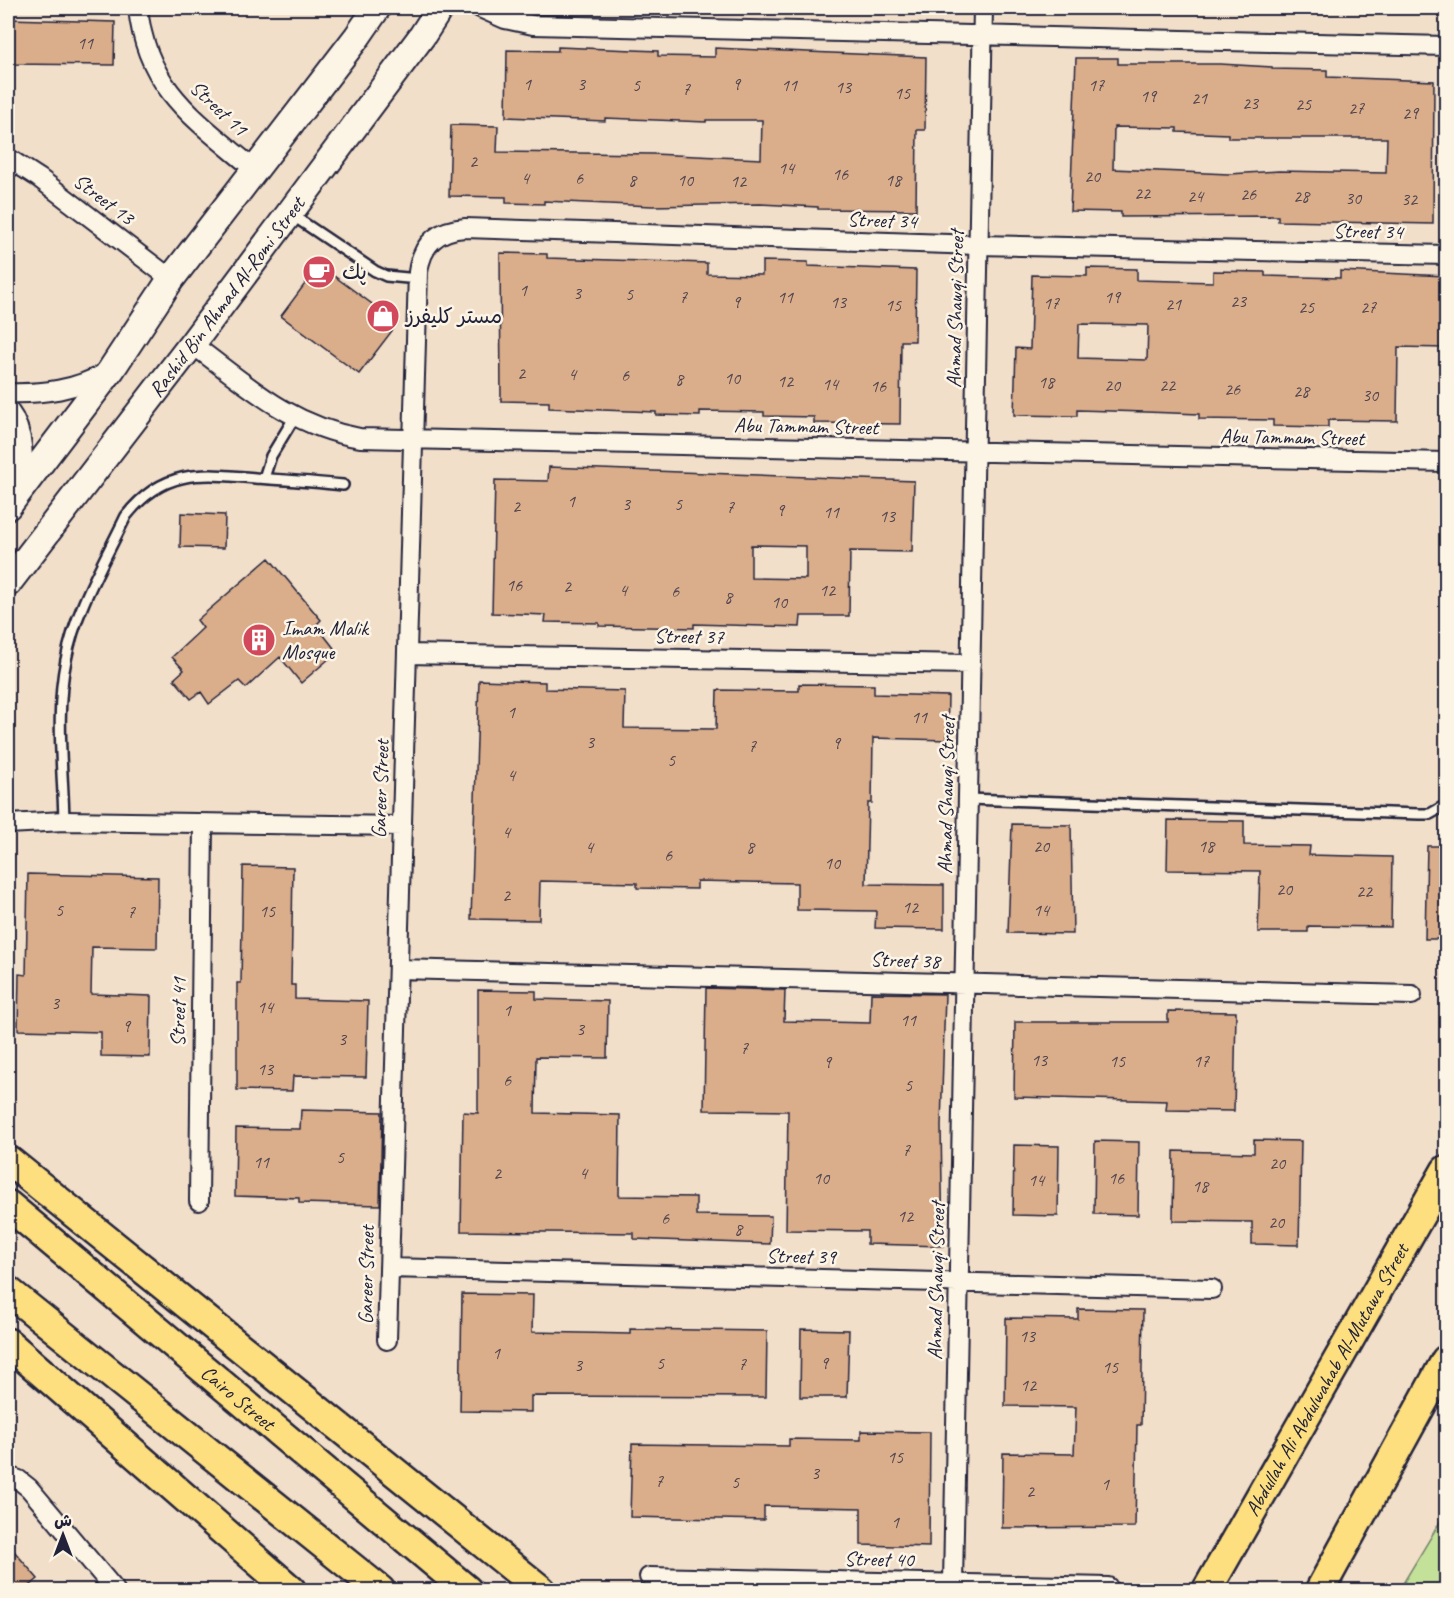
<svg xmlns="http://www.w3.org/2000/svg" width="1454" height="1598" font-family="Caveat,'Playpen Sans Arabic',sans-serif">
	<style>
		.green { fill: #c4e199; stroke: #73826a; stroke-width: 1.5 }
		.building { fill: #daad8b; stroke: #22223b; stroke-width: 1.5; fill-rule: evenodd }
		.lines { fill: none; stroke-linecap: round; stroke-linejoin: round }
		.lane-casing { stroke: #22223b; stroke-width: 14 }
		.street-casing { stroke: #22223b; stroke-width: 22 }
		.secondary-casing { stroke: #22223b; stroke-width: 30 }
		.primary-casing { stroke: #22223b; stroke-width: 33 }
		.lane { stroke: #fcf5e5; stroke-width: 9 }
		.street { stroke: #fcf5e5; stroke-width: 18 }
		.secondary { stroke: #fcf5e5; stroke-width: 26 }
		.primary { stroke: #fedf80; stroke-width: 28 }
		.labels { text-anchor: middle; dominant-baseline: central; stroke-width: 5; stroke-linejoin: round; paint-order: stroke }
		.number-label { font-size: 18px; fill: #50454f }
		.street-label { font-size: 21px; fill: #22223b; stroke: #fcf5e5 }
		.poi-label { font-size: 21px; fill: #22223b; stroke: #fcf5e5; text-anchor: start }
	</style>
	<rect width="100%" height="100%" fill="#f2dfca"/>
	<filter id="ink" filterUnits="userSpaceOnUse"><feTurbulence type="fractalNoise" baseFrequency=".0167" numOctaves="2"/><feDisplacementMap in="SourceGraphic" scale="12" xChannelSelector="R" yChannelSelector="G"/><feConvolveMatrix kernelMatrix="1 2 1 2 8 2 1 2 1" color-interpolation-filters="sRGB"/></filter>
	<g filter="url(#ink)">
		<path class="green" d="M 1446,1512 L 1446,1590 L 1399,1590 Z"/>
		<path class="building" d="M 8,19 L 115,22 L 114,65 L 8,64 Z
			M 558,47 L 658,51 L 658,56 L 715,57 L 715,48 L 926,57 L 925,130 L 917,130 L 916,210 L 818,209 L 818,207 L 760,204 L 652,206 L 544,201 L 544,204 L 506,203 L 506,197 L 449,196 L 451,125 L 498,126 L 497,152 L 653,154 L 761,159 L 762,120 L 706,120 L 706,122 L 605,118 L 605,121 L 506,117 L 507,50 L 558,51 Z
			M 1076,58 L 1118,58 L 1118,64 L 1220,64 L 1272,67 L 1272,69 L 1327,70 L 1327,77 L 1434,81 L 1433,224 L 1278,221 L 1278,216 L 1121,217 L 1121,212 L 1070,211 ZM 1114,127 L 1177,128 L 1177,132 L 1228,134 L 1228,138 L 1387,138 L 1386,173 L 1279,171 L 1229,174 L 1113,169 Z
			M 500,253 L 547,254 L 547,258 L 707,263 L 707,274 L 762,275 L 762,261 L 808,262 L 808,266 L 916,270 L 915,341 L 901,341 L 900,424 L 814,423 L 814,417 L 764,416 L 764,412 L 700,411 L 700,416 L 656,415 L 656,412 L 549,408 L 549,402 L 501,401 Z
			M 319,265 L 398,323 L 359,374 L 281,316 Z
			M 1087,268 L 1137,269 L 1137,280 L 1213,282 L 1213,271 L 1265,272 L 1265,276 L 1340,278 L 1340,271 L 1446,276 L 1446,348 L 1398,347 L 1397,421 L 1328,420 L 1328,427 L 1273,426 L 1273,420 L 1199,419 L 1199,414 L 1146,412 L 1077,410 L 1077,416 L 1014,415 L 1016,348 L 1030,349 L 1032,275 L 1087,276 ZM 1079,324 L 1148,325 L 1147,360 L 1078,358 Z
			M 549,467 L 914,481 L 912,552 L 850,551 L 849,616 L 801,616 L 800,627 L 694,624 L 694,628 L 599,626 L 599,623 L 545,622 L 546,615 L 492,613 L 495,480 L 548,481 ZM 751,545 L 806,546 L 806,579 L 751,578 Z
			M 181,513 L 225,515 L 224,548 L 180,547 Z
			M 269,558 L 321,620 L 316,625 L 337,652 L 301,683 L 280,657 L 246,688 L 239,681 L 209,704 L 201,692 L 191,699 L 174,679 L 184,670 L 172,657 L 203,628 L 197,620 Z
			M 479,680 L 545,682 L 545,689 L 625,691 L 624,728 L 716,729 L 717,690 L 799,691 L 799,684 L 874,685 L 874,694 L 948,696 L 947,740 L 873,738 L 872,803 L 868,803 L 866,884 L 944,885 L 944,929 L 875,928 L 876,911 L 797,910 L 797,883 L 697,881 L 697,889 L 637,888 L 637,883 L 540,881 L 539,920 L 471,919 Z
			M 1168,820 L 1244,821 L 1244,845 L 1310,846 L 1309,855 L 1392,857 L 1391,927 L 1308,926 L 1308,932 L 1258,932 L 1260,871 L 1167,870 Z
			M 1012,824 L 1071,825 L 1073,934 L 1008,933 Z
			M 1427,846 L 1446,846 L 1446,939 L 1425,939 Z
			M 243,866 L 293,867 L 291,985 L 295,985 L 295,999 L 368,1001 L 366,1077 L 293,1076 L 292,1091 L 237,1090 L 237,983 L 241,983 Z
			M 28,874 L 158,877 L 157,948 L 92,947 L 91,994 L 151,996 L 150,1057 L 101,1056 L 101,1032 L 18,1030 L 19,974 L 26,975 Z
			M 706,988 L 785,990 L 784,1021 L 870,1023 L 871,993 L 945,994 L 941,1126 L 943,1246 L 867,1244 L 867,1231 L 786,1230 L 788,1111 L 704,1110 Z
			M 478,990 L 536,991 L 536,999 L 608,1001 L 607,1058 L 536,1057 L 535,1113 L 620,1115 L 619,1196 L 696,1197 L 696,1215 L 771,1216 L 770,1244 L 634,1239 L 634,1233 L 461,1231 L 463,1112 L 478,1113 Z
			M 1168,1011 L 1236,1012 L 1234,1111 L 1166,1110 L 1167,1101 L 1014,1097 L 1015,1022 L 1168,1022 Z
			M 301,1110 L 382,1112 L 380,1205 L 299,1203 L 299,1198 L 235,1196 L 236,1128 L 300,1129 Z
			M 1254,1140 L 1301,1141 L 1299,1245 L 1252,1244 L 1252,1222 L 1173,1221 L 1174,1151 L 1254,1153 Z
			M 1095,1141 L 1139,1142 L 1138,1215 L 1094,1214 Z
			M 1014,1145 L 1059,1146 L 1058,1216 L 1013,1215 Z
			M 462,1294 L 533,1295 L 532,1332 L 630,1334 L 630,1329 L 767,1331 L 766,1397 L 531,1396 L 531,1412 L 460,1411 Z
			M 1078,1309 L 1143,1310 L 1141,1425 L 1137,1425 L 1135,1527 L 1002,1528 L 1003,1453 L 1074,1454 L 1076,1407 L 1005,1406 L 1006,1318 L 1078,1319 Z
			M 801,1329 L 849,1330 L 847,1397 L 800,1397 Z
			M 861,1431 L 930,1432 L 929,1547 L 861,1545 L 861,1508 L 764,1506 L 764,1520 L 630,1517 L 632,1444 L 789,1446 L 789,1439 L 861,1440 Z
			M 8,1544 L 38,1579 L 25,1590 L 8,1590 Z"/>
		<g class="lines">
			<g class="lane-casing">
				<path id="lane" d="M 292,215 L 375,271 L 386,276 L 418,279
					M 264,478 L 271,456 L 294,418
					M 968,799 L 1419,814 L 1430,814 L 1446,805
					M 64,821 C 63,768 55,712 66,660 C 75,610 104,562 126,516 C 163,469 200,473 255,478 C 284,480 314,482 343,485"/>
			</g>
			<g class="street-casing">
				<path id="street" d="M 138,8 C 146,89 196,120 254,169
					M 480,8 L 505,19 L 533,25 L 1446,46
					M 8,158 L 39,178 L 171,279
					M 192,344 C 247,385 290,426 360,438 L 1446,462
					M 8,393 C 44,394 75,390 107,372
					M 8,409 C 25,432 27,464 15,490
					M 407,654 L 971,664
					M 8,824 L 64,821 L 402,826
					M 398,969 L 1412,995
					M 199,1201 L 203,824
					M 389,1268 L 1212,1289
					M 387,1340 L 418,272 C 422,244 437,230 465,228 L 978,245 L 1446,255
					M 8,1476 L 19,1480 L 29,1488 L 115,1590
					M 649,1577 L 1108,1587
					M 953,1583 L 983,8"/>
			</g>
			<g class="secondary-casing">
				<g id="secondary">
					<path d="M 8,506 L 111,370 L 171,279 L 357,37 L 377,8"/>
					<path id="s1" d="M 8,583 L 192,344 L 422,36 L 440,8"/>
				</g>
			</g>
			<g class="primary-casing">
				<g id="primary">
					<path d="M 8,1160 L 541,1590"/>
					<path id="s2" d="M 8,1205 L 467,1590"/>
					<path d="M 8,1291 L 380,1590"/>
					<path d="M 8,1343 L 291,1590"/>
					<path id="s3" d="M 1207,1590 L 1446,1170"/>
					<path d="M 1320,1590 L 1446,1360"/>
				</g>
			</g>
			<use href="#lane" class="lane"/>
			<use href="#street" class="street"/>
			<use href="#secondary" class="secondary"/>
			<use href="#primary" class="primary"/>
		</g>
	</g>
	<defs>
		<g id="cafe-disc" transform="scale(1.725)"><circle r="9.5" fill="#d1495b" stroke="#fcf5e5"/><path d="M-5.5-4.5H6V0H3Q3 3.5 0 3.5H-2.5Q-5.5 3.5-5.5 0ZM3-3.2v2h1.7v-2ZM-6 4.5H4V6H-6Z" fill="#fff"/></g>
		<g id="shop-disc" transform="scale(1.725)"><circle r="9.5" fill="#d1495b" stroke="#fcf5e5"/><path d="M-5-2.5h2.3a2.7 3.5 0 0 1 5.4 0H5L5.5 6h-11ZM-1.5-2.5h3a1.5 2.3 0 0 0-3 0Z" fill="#fff"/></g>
		<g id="building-disc" transform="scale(1.725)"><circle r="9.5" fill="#d1495b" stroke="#fcf5e5"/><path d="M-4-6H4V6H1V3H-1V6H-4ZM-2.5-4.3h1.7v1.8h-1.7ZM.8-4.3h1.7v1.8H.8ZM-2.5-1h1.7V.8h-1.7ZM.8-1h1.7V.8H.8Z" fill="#fff"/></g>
	</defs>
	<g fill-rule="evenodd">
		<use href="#cafe-disc" x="319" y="272"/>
		<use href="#shop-disc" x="383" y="316"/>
		<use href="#building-disc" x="259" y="640"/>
	</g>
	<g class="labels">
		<g class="number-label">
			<text x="85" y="43">11</text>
			<text x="527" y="84">1</text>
			<text x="581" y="84">3</text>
			<text x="736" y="84">9</text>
			<text x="636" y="85">5</text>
			<text x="789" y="85">11</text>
			<text x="1096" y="85">17</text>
			<text x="843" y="87">13</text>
			<text x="686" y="89">7</text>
			<text x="902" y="93">15</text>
			<text x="1148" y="96">19</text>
			<text x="1199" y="98">21</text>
			<text x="1250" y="103">23</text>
			<text x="1303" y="104">25</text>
			<text x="1356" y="108">27</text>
			<text x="1410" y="113">29</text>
			<text x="473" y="161">2</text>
			<text x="786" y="168">14</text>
			<text x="840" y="174">16</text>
			<text x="1092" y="176">20</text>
			<text x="525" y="178">4</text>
			<text x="579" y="178">6</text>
			<text x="632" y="180">8</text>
			<text x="685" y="180">10</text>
			<text x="893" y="180">18</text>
			<text x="738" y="181">12</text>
			<text x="1142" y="193">22</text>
			<text x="1248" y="194">26</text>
			<text x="1195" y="196">24</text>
			<text x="1301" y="196">28</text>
			<text x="1353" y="198">30</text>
			<text x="1409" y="199">32</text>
			<text x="523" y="290">1</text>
			<text x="577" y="293">3</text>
			<text x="629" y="294">5</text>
			<text x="683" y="297">7</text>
			<text x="785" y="297">11</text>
			<text x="1112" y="297">19</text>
			<text x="1238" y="301">23</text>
			<text x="736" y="302">9</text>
			<text x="838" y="302">13</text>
			<text x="1051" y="303">17</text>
			<text x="1173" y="304">21</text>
			<text x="893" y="305">15</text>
			<text x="1306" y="307">25</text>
			<text x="1368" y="307">27</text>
			<text x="521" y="373">2</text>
			<text x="572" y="374">4</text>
			<text x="625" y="375">6</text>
			<text x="732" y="378">10</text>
			<text x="679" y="379">8</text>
			<text x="785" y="381">12</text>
			<text x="1046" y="382">18</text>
			<text x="830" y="384">14</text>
			<text x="1112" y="385">20</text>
			<text x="1167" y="385">22</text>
			<text x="878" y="386">16</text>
			<text x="1232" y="389">26</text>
			<text x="1301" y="391">28</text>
			<text x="1370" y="395">30</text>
			<text x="571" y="501">1</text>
			<text x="626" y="504">3</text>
			<text x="678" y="504">5</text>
			<text x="516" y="506">2</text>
			<text x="730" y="507">7</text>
			<text x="780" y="510">9</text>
			<text x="831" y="512">11</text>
			<text x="887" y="516">13</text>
			<text x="514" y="585">16</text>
			<text x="567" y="586">2</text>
			<text x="623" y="590">4</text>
			<text x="827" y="590">12</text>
			<text x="675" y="591">6</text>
			<text x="728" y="597">8</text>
			<text x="779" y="602">10</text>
			<text x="511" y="712">1</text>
			<text x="919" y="717">11</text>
			<text x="590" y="742">3</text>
			<text x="836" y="743">9</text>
			<text x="752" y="746">7</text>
			<text x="671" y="760">5</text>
			<text x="511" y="775">4</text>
			<text x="506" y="832">4</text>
			<text x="1041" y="846">20</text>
			<text x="1206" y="846">18</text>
			<text x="589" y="847">4</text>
			<text x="750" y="847">8</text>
			<text x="668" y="855">6</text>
			<text x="832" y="863">10</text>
			<text x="1284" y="889">20</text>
			<text x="1364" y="891">22</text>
			<text x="506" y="895">2</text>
			<text x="910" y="907">12</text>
			<text x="59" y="910">5</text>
			<text x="1041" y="910">14</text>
			<text x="267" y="911">15</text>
			<text x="131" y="912">7</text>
			<text x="55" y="1003">3</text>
			<text x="265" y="1007">14</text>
			<text x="507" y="1010">1</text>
			<text x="908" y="1020">11</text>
			<text x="126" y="1026">9</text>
			<text x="580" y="1029">3</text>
			<text x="342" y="1039">3</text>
			<text x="744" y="1048">7</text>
			<text x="1039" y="1060">13</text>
			<text x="1117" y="1061">15</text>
			<text x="1201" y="1061">17</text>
			<text x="827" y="1062">9</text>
			<text x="265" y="1069">13</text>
			<text x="507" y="1080">6</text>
			<text x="908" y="1085">5</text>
			<text x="906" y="1150">7</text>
			<text x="340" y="1157">5</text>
			<text x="261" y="1162">11</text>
			<text x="1277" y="1163">20</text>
			<text x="497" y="1173">2</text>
			<text x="583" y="1173">4</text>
			<text x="821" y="1178">10</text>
			<text x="1116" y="1178">16</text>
			<text x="1036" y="1180">14</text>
			<text x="1200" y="1186">18</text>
			<text x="905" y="1216">12</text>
			<text x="665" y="1218">6</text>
			<text x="1276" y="1222">20</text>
			<text x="738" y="1229">8</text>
			<text x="1027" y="1336">13</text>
			<text x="496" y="1353">1</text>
			<text x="660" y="1363">5</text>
			<text x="824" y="1363">9</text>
			<text x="742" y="1364">7</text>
			<text x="578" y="1365">3</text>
			<text x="1110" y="1367">15</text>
			<text x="1028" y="1385">12</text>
			<text x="895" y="1457">15</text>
			<text x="815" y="1473">3</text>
			<text x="659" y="1481">7</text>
			<text x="735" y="1482">5</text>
			<text x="1105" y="1484">1</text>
			<text x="1030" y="1491">2</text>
			<text x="895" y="1522">1</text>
		</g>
		<g class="street-label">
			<text transform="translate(219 108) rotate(43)">Street 11</text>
			<text transform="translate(104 199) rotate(37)">Street 13</text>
			<text transform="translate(882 220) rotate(2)">Street 34</text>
			<text transform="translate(1368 231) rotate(1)">Street 34</text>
			<text stroke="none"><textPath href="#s1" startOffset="360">Rashid Bin Ahmad Al-Romi Street</textPath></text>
			<text transform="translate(955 309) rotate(-89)">Ahmad Shawqi Street</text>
			<text transform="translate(806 426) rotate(1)">Abu Tammam Street</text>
			<text transform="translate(1292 437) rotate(1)">Abu Tammam Street</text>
			<text transform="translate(689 636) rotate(1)">Street 37</text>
			<text transform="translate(380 789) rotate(-88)">Gareer Street</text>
			<text transform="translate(946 795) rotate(-89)">Ahmad Shawqi Street</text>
			<text transform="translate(905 960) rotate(2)">Street 38</text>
			<text transform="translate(178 1012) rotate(-89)">Street 41</text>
			<text transform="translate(801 1256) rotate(1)">Street 39</text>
			<text transform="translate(366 1275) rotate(-89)">Gareer Street</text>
			<text transform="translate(936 1281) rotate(-89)">Ahmad Shawqi Street</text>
			<text stroke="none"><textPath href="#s3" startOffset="242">Abdullah Ali Abdulwahab Al-Mutawa Street</textPath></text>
			<text stroke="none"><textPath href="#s2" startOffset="300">Cairo Street</textPath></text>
			<text transform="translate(879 1559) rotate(1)">Street 40</text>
		</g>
		<g class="poi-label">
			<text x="342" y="272">پك</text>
			<text x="406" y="316">مستر كليفرز</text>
			<text x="282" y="628">Imam Malik<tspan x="282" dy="24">Mosque</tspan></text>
		</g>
	</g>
	<rect width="1454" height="1598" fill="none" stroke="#fcf5e5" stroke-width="30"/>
	<rect x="15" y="15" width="1424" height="1568" fill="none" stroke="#22223b" stroke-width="2" filter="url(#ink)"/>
	<g transform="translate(63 1535)" stroke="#fcf5e5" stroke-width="4.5" paint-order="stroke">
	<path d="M0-4.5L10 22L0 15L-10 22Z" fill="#22223b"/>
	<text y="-9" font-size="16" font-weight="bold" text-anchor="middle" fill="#22223b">ش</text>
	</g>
</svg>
